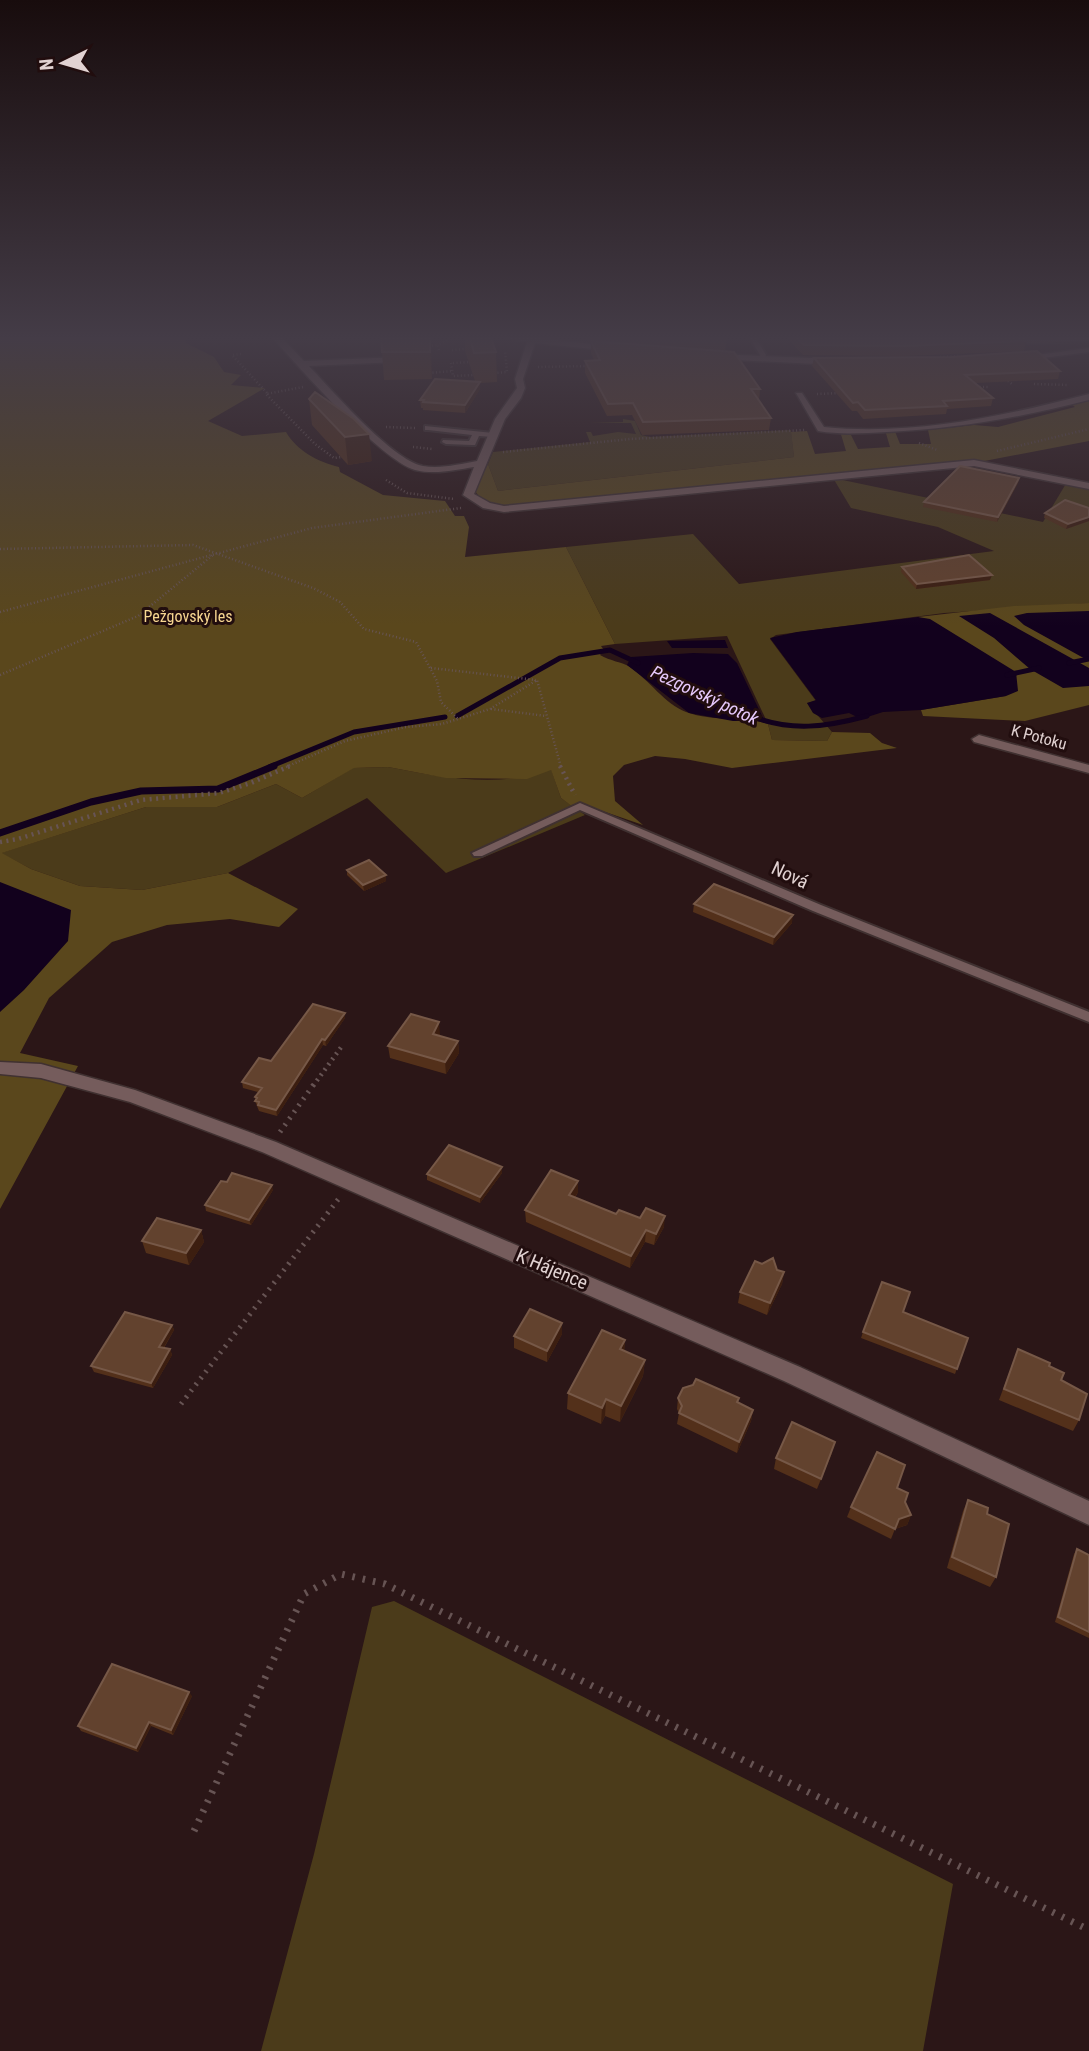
<svg xmlns="http://www.w3.org/2000/svg" width="1089" height="2051" font-family="'Roboto Condensed',sans-serif">
	<style>
		.green { fill: #4b3b1a }
		.forest { fill: #5a471c }
		.water { fill: #12011d }
		.lines { fill: none; stroke-linecap: round; stroke-linejoin: round }
		.stream-far1 { stroke: #12011d; stroke-width: 5 }
		.stream { stroke: #12011d; stroke-width: 7 }
		.lane-casing { stroke: #403131; stroke-width: 4 }
		.street-casing { stroke: #403131; stroke-width: 3 }
		.path-far3 { stroke: #675454; stroke-width: 2.5; stroke-dasharray: 1 2.5; stroke-linecap: butt }
		.path-far2 { stroke: #675454; stroke-width: 4.5; stroke-dasharray: 2 4.5; stroke-linecap: butt }
		.path-far1 { stroke: #675454; stroke-width: 5; stroke-dasharray: 2 6; stroke-linecap: butt }
		.path { stroke: #675454; stroke-width: 7; stroke-dasharray: 2.5 8; stroke-linecap: butt }
		.lane { fill: #755c5c; fill-rule: evenodd }
		.street { fill: #755c5c; fill-rule: evenodd }
		.wall { fill: #53301a }
		.shaded-wall { fill: #3c1e10 }
		.building { fill: #62422e; stroke: #765847; stroke-width: 2 }
		.labels { text-anchor: middle; dominant-baseline: central; stroke-width: 6; stroke-linejoin: round; paint-order: stroke }
		.far-park-label { font-size: 16px; fill: #f8d791; stroke: #210d0e }
		.far-street-label { font-size: 16px; fill: #e1d2d2; stroke: #210d0e }
		.far-water-label { font-size: 18px; font-style: italic; fill: #e7cafd; stroke: #210d0e }
		.street-label { font-size: 19px; fill: #e1d2d2; stroke: #210d0e }
	</style>
	<rect width="100%" height="100%" fill="#2b1617"/>
	<path class="green" d="M 623,419 L 635,421 L 641,435 L 650,437 L 791,430 L 794,457 L 498,491 L 488,464 L 493,452 L 590,442 L 586,432 L 591,432 L 593,436 L 618,432 L 636,434 L 631,423 L 590,423 L 623,422 Z
		M 833,478 L 1043,522 L 1067,482 L 1089,486 L 1089,603 L 944,613 L 776,635 L 770,639 L 816,701 L 807,703 L 832,732 L 827,741 L 772,740 L 768,724 L 727,636 L 615,644 L 566,547 L 693,534 L 739,584 L 994,551 L 938,527 L 851,508 Z
		M 388,767 C 440,777 500,789 551,769 L 561,798 L 585,815 L 446,873 L 367,798 L 228,873 L 142,890 L 80,886 L 31,869 L 1,853 L 146,807 L 217,807 L 276,784 L 302,798 L 353,768 Z
		M 394,1601 L 953,1884 L 923,2051 L 261,2051 L 314,1854 L 372,1607 Z"/>
	<path class="forest" d="M 0,338 L 185,338 L 186,343 L 214,357 L 224,372 L 241,375 L 231,385 L 265,388 L 208,421 L 242,436 L 286,432 C 297,451 318,462 339,467 L 340,472 L 383,495 L 445,501 L 455,516 L 464,516 L 469,527 L 465,557 L 566,547 L 615,644 L 601,646 L 604,650 L 600,655 C 610,661 622,662 630,667 C 649,680 665,704 686,712 C 713,722 743,716 768,724 L 772,740 L 827,741 L 832,732 L 870,733 L 882,743 L 897,748 L 732,768 L 685,759 L 655,756 L 624,765 L 613,776 L 615,801 L 643,825 L 585,805 L 577,810 L 561,798 L 551,770 L 527,779 L 446,778 L 388,767 L 354,768 L 302,798 L 276,784 L 217,807 L 146,807 L 2,853 L 31,869 L 80,886 L 142,890 L 228,873 L 298,909 L 279,927 L 230,919 L 167,925 L 112,942 L 49,998 L 20,1053 L 78,1066 L 0,1209 Z
		M 1089,398 L 1089,441 L 974,463 L 531,507 L 487,506 L 474,490 L 488,464 L 498,491 L 794,457 L 791,432 L 807,431 L 815,454 L 846,451 L 840,431 L 849,431 L 858,449 L 890,447 L 885,430 L 894,429 L 900,444 L 931,444 L 928,430 L 974,425 L 998,427 L 1075,407 L 1071,404 Z
		M 1089,603 L 1089,705 L 1025,721 L 923,716 L 921,710 L 1006,696 L 918,617 L 1014,606 Z"/>
	<path class="water" d="M 1089,611 L 1089,661 L 1024,625 L 1014,616 L 1027,613 Z
		M 990,613 L 1089,668 L 1089,686 L 1063,688 L 1030,669 L 994,638 L 959,616 Z
		M 918,617 L 930,619 L 1016,672 L 1018,691 L 1006,696 L 921,710 L 883,712 L 861,719 L 849,713 L 822,718 L 813,713 L 807,703 L 816,700 L 770,638 L 797,632 Z
		M 725,640 L 728,648 L 672,648 L 667,641 Z
		M 693,653 L 728,654 L 737,663 L 763,718 L 759,721 L 733,721 L 689,713 L 627,665 L 631,657 Z
		M 0,882 L 71,910 L 68,941 L 24,990 L 0,1012 Z"/>
	<g class="lines">
		<path class="stream-far1" d="M 1069,663 L 1089,659
			M 1007,675 L 1039,668
			M 457,716 L 560,658 L 610,650 L 638,663
			M 751,716 C 791,732 826,727 867,716
			M 269,767 L 354,732 L 445,717"/>
		<path class="stream" d="M 0,833 L 91,802 L 141,791 L 218,789 L 274,766"/>
		<g class="lane-casing">
			<path id="lane" d="M 750,338 L 756,338 L 766,355 L 764,360 L 759,359 L 760,355 Z
				M 1089,338 L 1089,341 L 1028,343 L 1025,341 L 1028,339 Z
				M 425,426 L 493,433 L 497,435 L 493,437 L 479,436 L 475,445 L 472,445 L 446,444 L 442,442 L 443,440 L 469,441 L 472,435 L 428,430 L 425,430 Z
				M 580,803 L 821,905 L 1089,1012 L 1089,1022 L 813,911 L 580,810 L 482,856 L 474,856 L 472,853 Z"/>
		</g>
		<g class="street-casing">
			<path id="street" d="M 273,338 L 282,338 L 304,361 L 400,357 L 397,362 L 309,366 C 332,390 392,460 423,466 C 441,469 460,464 477,461 L 495,419 L 517,388 L 515,379 L 527,342 L 505,338 L 539,338 L 616,347 L 613,351 L 535,343 L 523,379 L 525,388 L 521,398 L 505,419 L 474,494 L 490,503 L 504,506 L 974,460 L 1089,483 L 1089,489 L 974,466 L 504,512 L 483,508 L 463,495 L 474,467 C 455,470 435,475 415,470 C 381,460 299,368 273,338 Z
				M 1089,348 L 1089,352 L 1019,361 L 1015,358 Z
				M 711,354 L 837,359 L 841,362 L 837,365 L 714,359 Z
				M 796,393 L 802,393 L 824,427 C 912,436 1004,416 1089,394 L 1089,400 C 1023,417 956,429 887,432 C 864,433 841,435 818,431 Z
				M 979,735 L 1089,765 L 1089,773 L 974,742 L 972,739 Z
				M 0,1062 L 41,1064 L 135,1090 L 276,1142 L 800,1367 L 1089,1501 L 1089,1525 L 784,1381 L 262,1152 L 130,1102 L 41,1078 L 0,1074 Z"/>
		</g>
		<path class="path-far3" d="M 206,338 L 209,338
			M 425,346 L 438,345
			M 439,350 L 438,345 L 451,338
			M 452,350 L 465,349
			M 241,354 L 232,355 L 267,393
			M 940,357 L 959,356
			M 451,363 L 453,376 L 474,375
			M 453,363 L 470,362
			M 538,367 L 588,366
			M 429,373 L 452,371
			M 494,373 L 507,372 L 505,351
			M 1008,381 L 1012,384
			M 1034,384 L 1068,385
			M 303,387 L 266,394 L 315,444 L 334,458 L 342,457
			M 976,387 L 990,387
			M 817,394 L 840,393
			M 386,427 L 415,428
			M 919,443 L 937,450
			M 413,447 L 432,449
			M 997,451 L 1089,429
			M 503,452 L 630,439 L 805,430
			M 386,480 L 407,493 L 454,499
			M 0,549 L 193,545 L 313,588 L 340,602 L 364,629 L 416,642 L 437,681 L 441,702 L 458,719
			M 0,612 L 312,528 L 461,508
			M 431,668 L 536,680
			M 0,675 L 138,616 L 213,555
			M 491,709 L 546,716
			M 286,767 L 345,741 L 406,727 L 442,724 L 490,709 L 537,680 L 561,767"/>
		<path class="path-far2" d="M 560,766 L 575,795
			M 0,842 L 18,839 L 141,800 L 219,793 L 251,783 L 290,766
			M 313,1086 L 342,1046"/>
		<path class="path-far1" d="M 280,1132 L 314,1084
			M 181,1404 L 340,1197"/>
		<path class="path" d="M 194,1831 L 304,1594 L 341,1574 L 385,1584 L 1089,1930"/>
		<use href="#lane" class="lane"/>
		<use href="#street" class="street"/>
	</g>
	<path class="wall" d="M 381,338 L 431,352 L 432,379 L 384,380 Z
		M 465,338 L 491,338 L 496,352 L 497,382 L 480,383 L 480,389 L 465,413 L 423,410 L 423,408 L 421,408 L 420,400 L 475,381 L 465,351 Z
		M 584,338 L 727,338 L 725,351 L 760,389 L 759,401 L 771,418 L 769,430 L 642,435 L 632,415 L 607,416 L 585,373 L 585,361 L 594,360 L 591,353 L 591,341 L 649,345 L 585,340 Z
		M 787,338 L 1023,338 L 1026,341 L 1024,351 L 903,356 L 803,355 Z
		M 814,358 L 1060,371 L 1058,379 L 975,383 L 993,398 L 991,406 L 947,409 L 946,414 L 863,419 L 857,411 L 852,411 L 812,366 Z
		M 309,399 L 372,461 L 348,465 L 312,425 Z
		M 1019,478 L 1018,483 L 997,522 L 923,507 L 924,502 Z
		M 1089,508 L 1089,521 L 1066,529 L 1044,518 L 1045,513 Z
		M 902,567 L 990,580 L 916,589 L 901,572 Z
		M 347,870 L 386,875 L 386,881 L 364,891 L 347,875 Z
		M 694,904 L 792,923 L 773,945 L 693,912 Z
		M 345,1013 L 345,1018 L 326,1046 L 323,1045 L 277,1116 L 259,1111 L 255,1101 L 255,1097 L 258,1092 L 243,1088 L 242,1082 L 271,1061 Z
		M 440,1034 L 439,1036 L 458,1041 L 459,1053 L 446,1074 L 390,1058 L 388,1046 Z
		M 502,1173 L 480,1203 L 427,1180 L 427,1174 Z
		M 273,1190 L 251,1225 L 206,1211 L 205,1205 Z
		M 578,1192 L 575,1198 L 616,1214 L 664,1227 L 654,1245 L 645,1242 L 630,1268 L 526,1222 L 525,1210 Z
		M 201,1230 L 204,1242 L 189,1265 L 146,1253 L 142,1241 Z
		M 777,1270 L 784,1272 L 782,1284 L 767,1315 L 738,1303 L 740,1292 Z
		M 903,1312 L 968,1338 L 955,1374 L 861,1338 L 863,1332 Z
		M 172,1325 L 174,1330 L 164,1348 L 170,1349 L 172,1355 L 153,1388 L 94,1372 L 91,1366 Z
		M 562,1334 L 547,1362 L 514,1348 L 514,1336 Z
		M 625,1340 L 624,1351 L 645,1360 L 643,1376 L 620,1422 L 605,1416 L 601,1424 L 567,1409 L 568,1393 Z
		M 1018,1349 L 1049,1366 L 1061,1380 L 1079,1420 L 1073,1431 L 999,1400 Z
		M 678,1398 L 739,1398 L 738,1403 L 753,1410 L 751,1421 L 737,1453 L 677,1424 L 679,1413 L 677,1409 Z
		M 832,1453 L 817,1489 L 774,1469 L 776,1458 Z
		M 897,1488 L 911,1515 L 907,1525 L 895,1529 L 891,1539 L 847,1517 L 851,1507 Z
		M 968,1500 L 987,1514 L 996,1577 L 990,1587 L 947,1568 L 963,1511 Z
		M 1077,1549 L 1089,1555 L 1089,1638 L 1055,1622 L 1074,1554 Z
		M 192,1696 L 173,1735 L 151,1726 L 138,1752 L 81,1731 L 78,1726 Z"/>
	<path class="shaded-wall" d="M 430,338 L 431,352 L 432,379 L 430,352 Z
		M 480,382 L 480,389 L 465,413 L 465,405 Z
		M 369,434 L 372,461 L 348,465 L 345,437 Z
		M 1019,478 L 1018,483 L 997,522 L 998,517 Z
		M 1089,517 L 1089,521 L 1066,529 L 1068,524 Z
		M 992,575 L 990,580 L 916,589 L 917,584 Z
		M 386,875 L 386,881 L 364,891 L 363,885 Z
		M 793,915 L 792,923 L 773,945 L 774,937 Z
		M 345,1013 L 345,1018 L 326,1046 L 325,1040 Z
		M 439,1022 L 440,1034 L 434,1046 L 433,1034 Z
		M 322,1039 L 323,1045 L 277,1116 L 276,1110 Z
		M 458,1041 L 459,1053 L 446,1074 L 445,1062 Z
		M 502,1167 L 502,1173 L 480,1203 L 480,1197 Z
		M 578,1181 L 578,1192 L 569,1207 L 569,1195 Z
		M 272,1185 L 273,1190 L 251,1225 L 249,1220 Z
		M 665,1216 L 664,1227 L 654,1245 L 656,1234 Z
		M 201,1230 L 204,1242 L 189,1265 L 186,1253 Z
		M 646,1230 L 645,1242 L 630,1268 L 631,1256 Z
		M 784,1272 L 782,1284 L 767,1315 L 770,1303 Z
		M 562,1323 L 562,1334 L 547,1362 L 547,1351 Z
		M 172,1325 L 174,1330 L 161,1352 L 159,1347 Z
		M 625,1340 L 624,1356 L 620,1349 Z
		M 170,1349 L 172,1355 L 153,1388 L 151,1383 Z
		M 645,1360 L 643,1376 L 620,1422 L 621,1406 Z
		M 606,1399 L 605,1416 L 601,1424 L 602,1408 Z
		M 753,1410 L 751,1421 L 737,1453 L 739,1442 Z
		M 835,1442 L 832,1453 L 817,1489 L 821,1479 Z
		M 911,1515 L 907,1525 L 895,1529 L 899,1519 Z
		M 189,1692 L 192,1696 L 173,1735 L 171,1730 Z
		M 149,1722 L 151,1726 L 138,1752 L 136,1748 Z"/>
	<path class="building" d="M 381,338 L 430,338 L 430,352 L 382,352 Z
		M 470,338 L 491,338 L 496,352 L 474,353 Z
		M 797,338 L 1023,338 L 1026,341 L 905,346 L 804,345 Z
		M 591,341 L 734,352 L 760,389 L 751,389 L 771,418 L 643,422 L 633,403 L 608,404 L 585,361 L 600,360 Z
		M 1037,351 L 1060,371 L 965,375 L 993,398 L 943,401 L 947,406 L 865,410 L 858,402 L 853,403 L 814,358 L 952,357 Z
		M 435,379 L 480,382 L 465,405 L 423,402 L 424,400 L 420,400 Z
		M 315,392 L 354,419 L 369,434 L 345,437 L 309,399 Z
		M 960,466 L 1019,478 L 998,517 L 924,502 Z
		M 1065,500 L 1089,508 L 1089,517 L 1068,524 L 1045,513 Z
		M 969,555 L 992,575 L 917,584 L 902,567 Z
		M 369,860 L 386,875 L 363,885 L 347,870 Z
		M 714,884 L 793,915 L 774,937 L 694,904 Z
		M 313,1004 L 345,1013 L 325,1040 L 322,1039 L 276,1110 L 258,1105 L 259,1102 L 255,1101 L 257,1098 L 255,1097 L 262,1088 L 242,1082 L 259,1058 L 271,1061 Z
		M 411,1014 L 439,1022 L 433,1034 L 458,1041 L 445,1062 L 388,1046 Z
		M 449,1145 L 502,1167 L 480,1197 L 427,1174 Z
		M 551,1170 L 578,1181 L 569,1195 L 616,1214 L 619,1210 L 640,1218 L 646,1208 L 665,1216 L 656,1234 L 646,1230 L 631,1256 L 525,1210 Z
		M 232,1173 L 272,1185 L 249,1220 L 205,1205 L 221,1181 L 227,1182 Z
		M 157,1218 L 201,1230 L 186,1253 L 142,1241 Z
		M 773,1258 L 777,1270 L 784,1272 L 770,1303 L 740,1292 L 755,1261 L 762,1264 Z
		M 882,1282 L 910,1292 L 903,1312 L 968,1338 L 957,1369 L 863,1332 Z
		M 530,1309 L 562,1323 L 547,1351 L 514,1336 Z
		M 125,1312 L 172,1325 L 159,1347 L 170,1349 L 151,1383 L 91,1366 Z
		M 602,1330 L 625,1340 L 620,1349 L 645,1360 L 621,1406 L 606,1399 L 602,1408 L 568,1393 Z
		M 1018,1349 L 1050,1363 L 1049,1366 L 1064,1373 L 1061,1380 L 1087,1394 L 1079,1420 L 1004,1389 Z
		M 696,1379 L 739,1398 L 737,1402 L 753,1410 L 739,1442 L 679,1413 L 682,1406 L 678,1398 L 683,1388 L 693,1385 Z
		M 792,1422 L 835,1442 L 821,1479 L 776,1458 Z
		M 877,1452 L 905,1465 L 897,1488 L 908,1493 L 905,1502 L 911,1515 L 899,1519 L 895,1529 L 851,1507 Z
		M 968,1500 L 988,1508 L 987,1514 L 1009,1524 L 996,1577 L 952,1557 Z
		M 1077,1549 L 1089,1555 L 1089,1632 L 1058,1617 Z
		M 112,1664 L 189,1692 L 171,1730 L 149,1722 L 136,1748 L 78,1726 Z"/>
	<linearGradient id="sky" x2="0" y2="1"><stop stop-color="#180c0d"/><stop offset="0.54" stop-color="#443c47"/><stop offset="1" stop-color="#443c47" stop-opacity="0"/></linearGradient>
	<rect width="1089" height="626" fill="url(#sky)"/>
	<g class="labels">
		<g class="far-park-label">
			<text x="188" y="616">Pežgovský les</text>
		</g>
		<g class="far-street-label">
			<text transform="translate(1039 737) rotate(15)">K Potoku</text>
		</g>
		<g class="far-water-label">
			<text transform="translate(705 695) rotate(25)">Pezgovský potok</text>
		</g>
		<g class="street-label">
			<text transform="translate(790 875) rotate(25)">Nová</text>
			<text transform="translate(552 1269) rotate(23)">K Hájence</text>
		</g>
	</g>
	<g transform="translate(63 63) rotate(265)" stroke="#210d0e" stroke-width="5" paint-order="stroke">
	<path d="M0-5L12 26L0 18L-12 26Z" fill="#e1d2d2"/>
	<text y="-10" font-size="19" font-weight="bold" text-anchor="middle" fill="#e1d2d2">N</text>
	</g>
</svg>
